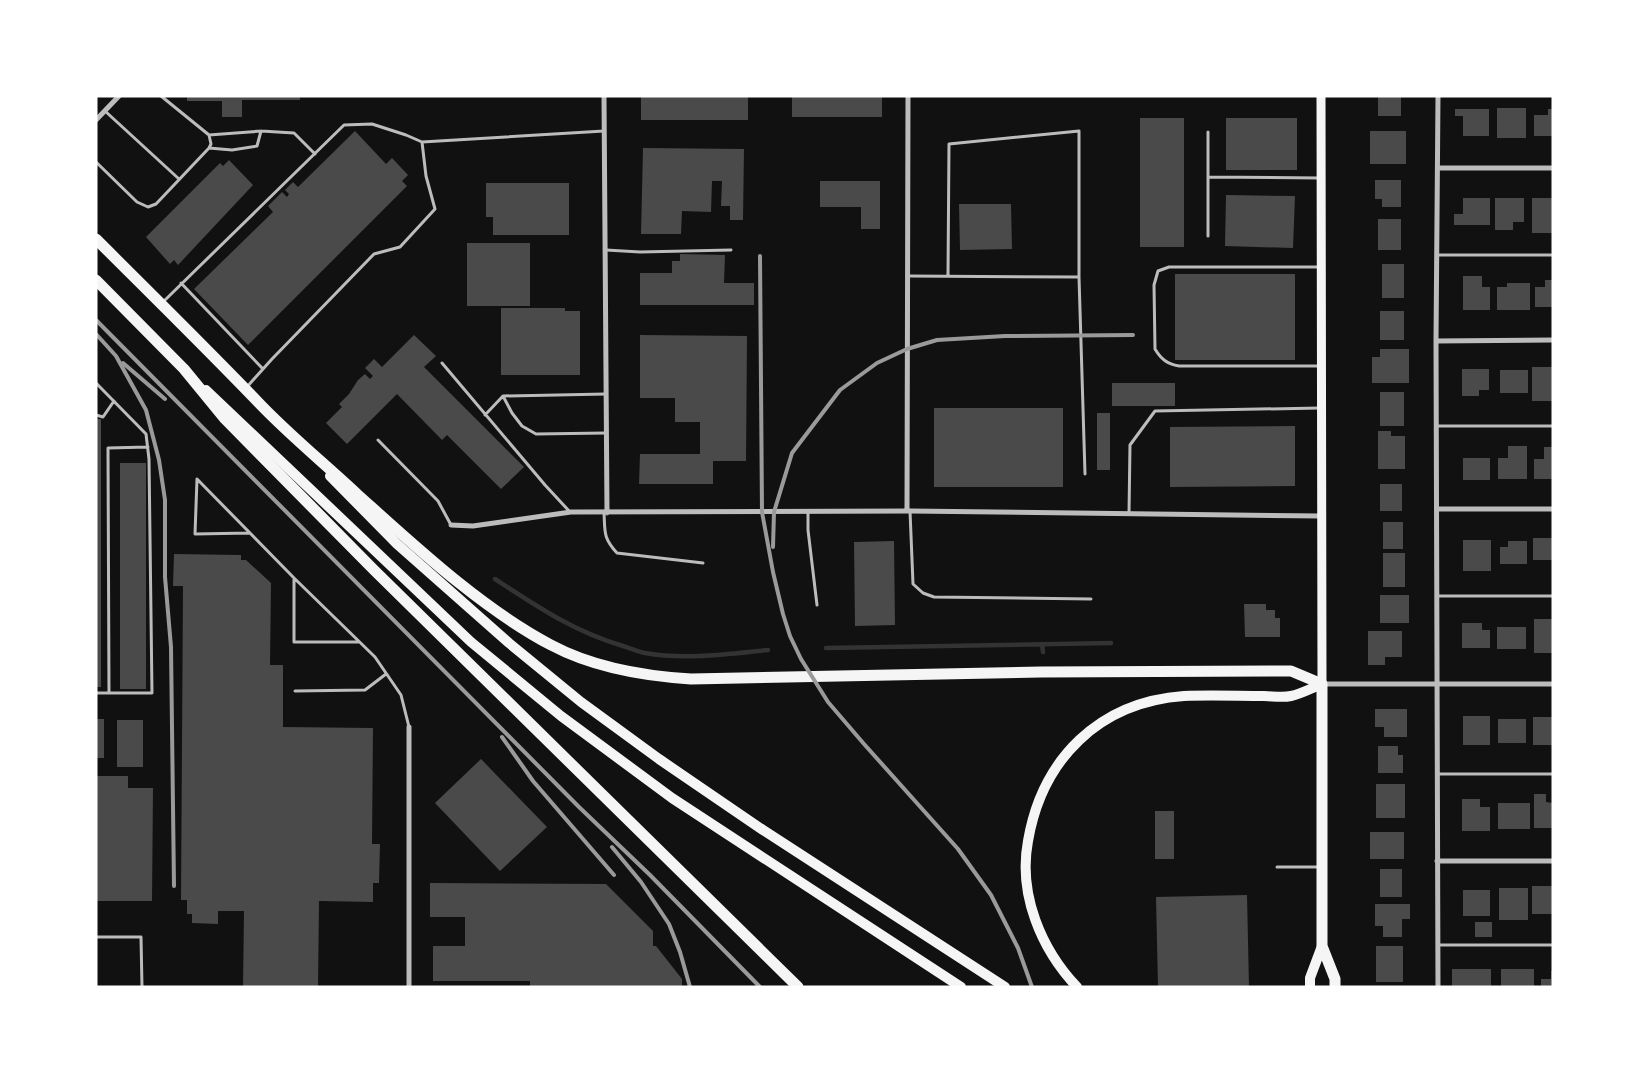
<svg xmlns="http://www.w3.org/2000/svg" width="1649" height="1083" viewBox="0 0 1649 1083" font-family="'Fira Sans Condensed',sans-serif">
<style>
.lines{fill:none;stroke-linecap:round;stroke-linejoin:round}
.stream{stroke:#333;stroke-width:4.5}
.building{fill:#4a4a4a}
.service{stroke:#bcbcbc;stroke-width:3}
.minor{stroke:#bcbcbc;stroke-width:5}
.secondary{stroke:#f5f5f5;stroke-width:9}
.primary{stroke:#f5f5f5;stroke-width:10}
.trunk{stroke:#f5f5f5;stroke-width:11}
.rail{stroke:#9a9a9a;stroke-width:4}
</style>
<rect width="100%" height="100%" fill="#111"/>
<g class="lines">
<path class="stream" d="M495,579c43,28 78,52 128,67 7,2 15,6 22,7 41,7 82,1 123,-3
M1042,644l1,8
M826,648l285,-5"/>
</g>
<path class="building" d="M187,96h113v4h-58v17h-20v-16h-35z
M641,96h107v24h-107z
M792,96h90v21h-90z
M1384,96h17v20h-23v-19z
M1497,108h29v30h-29z
M1455,109h34v27h-26v-20h-8z
M1548,109h5v27h-19v-21h14z
M1140,118h44v129h-44z
M1226,118h71v52h-71z
M355,131l31,33 6,-6 16,17 -6,6 5,5 -159,159 -54,-56 79,-77 -5,-6 14,-14 5,5 2,-3 -4,-4 8,-8 5,5z
M1370,131h36v33h-36z
M643,148l101,1 -1,71h-13v-14h-9l1,-25h-10l-1,31 -29,-1 -1,23h-40z
M229,160l24,25 -75,80 -4,-5 -4,4 -24,-27 74,-74 3,3z
M1375,180h26v27h-19v-8h-7z
M820,181h60v48h-19v-22h-41z
M486,183h83v52h-76v-18h-7z
M1226,195l69,1 -2,52 -68,-2z
M1463,198h27v27h-36v-11h9z
M1495,198h29v24h-11v8h-18z
M1532,198h21v35h-21z
M959,204h52l1,45 -52,1z
M1378,219h23v31h-23z
M467,243h63v63h-63z
M680,254l45,1 -1,28h30v22h-114v-32h32v-12h8z
M1382,264h22v34h-22z
M1175,274h120v86h-120z
M1463,276h19v11h8v23h-27z
M1545,280h8v27h-18v-20h10z
M1507,283h23v27h-33v-23h10z
M501,308h64v3h15v64h-79z
M1380,311h24v29h-24z
M414,335l22,21 -12,11 100,100 -23,22 -54,-54 -5,5 -45,-46 -50,50 -21,-21 16,-16 -3,-3 10,-10 9,-14 7,-6 5,5 3,-3 -8,-8 9,-9 8,8z
M640,335l107,1 -1,125h-33v23h-74l1,-30h60v-32h-25v-24h-35z
M1380,349h29v34h-37v-26h8z
M1532,367h21v34h-21z
M1462,369h27v21h-10v6h-17z
M1500,370h28v23h-28z
M1112,383h63v23h-63z
M1380,392h24v34h-24z
M934,408h129v79h-129z
M1097,413h13v57h-13z
M96,419h5v268h-5z
M1295,426v60l-125,1v-60z
M1378,431h13v5h14v33h-27z
M1508,446h19v33h-29v-21h10z
M1544,447h9v32h-19v-20h10z
M1463,458h27v22h-27z
M120,463h26v226h-26z
M1380,484h22v27h-22z
M1383,522h20v27h-20z
M1533,538h20v22h-20z
M1463,540h28v31h-28z
M894,541l1,84 -40,1 -1,-84z
M1508,541h19v23h-27v-17h8z
M1383,553h22v34h-22z
M174,554l67,1v5h5l25,23 -1,82h13v62l90,1 -1,116h8l-1,39h-6v19l-54,-1 -1,86h-75l1,-76h-26v13l-26,-1v-9h-5v-14h-6l2,-314h-10z
M1380,595h29v28h-29z
M1244,604h22v6h9v8h5v19h-35z
M1534,619h19v34h-19z
M1462,623h20v7h8v18h-28z
M1497,627h29v22h-29z
M1368,631h34v26h-17v8h-17z
M1375,709h32v28h-23v-10h-9z
M1463,716h27v29h-27z
M1533,717h20v28h-20z
M96,719h8v39h-8z
M1498,719h28v24h-28z
M117,720h26v47h-26z
M1378,746h20v9h5v18h-25z
M481,759l66,68 -47,44 -65,-68z
M96,776h32v12h25l-1,113h-56z
M1376,784h29v34h-29z
M1534,794h12v8l7,1v25h-19z
M1462,799h18v8h10v24h-28z
M1498,803h32v26h-32z
M1155,811h19v48h-19z
M1370,832h34v27h-34z
M1380,869h22v28h-22z
M430,883l176,1 47,47v15h3l26,33v8h-152v-6h-97v-35h32v-29h-35z
M1532,886h21v28h-21z
M1499,888h29v32h-29z
M1463,890h27v26h-27z
M1247,895l2,92h-91l-2,-90z
M1375,904h35v15h-8v18h-19v-11h-8z
M1475,922h17v15h-17z
M1376,946h27v36h-27z
M1452,969h39v18h-39z
M1501,969h33v18h-33z
M1551,971h2v16h-12v-8h10z"/>
<g class="lines">
<path class="service" d="M105,111l74,68
M209,135l52,-4 33,2 21,21
M209,148l23,2 25,-4 4,-15
M96,162l41,40 11,5 8,-3 53,-56 2,-4 -2,-9 -48,-39
M1208,177l112,1
M1208,236v-104
M606,250l34,2 91,-2
M1437,255h116
M908,276l171,1 6,197
M948,276l1,-132 130,-13v146
M181,283l82,86
M163,302l181,-177 28,-1 34,11 16,7
M442,363l103,122 25,27
M1320,366h-141c-12,-2 -18,-7 -24,-17l-1,-64 4,-14 11,-4h151
M96,383l50,51 3,25 3,234h-56
M246,388l26,-29 102,-105 26,-7 35,-38 -9,-33 -4,-34 182,-11
M606,394l-103,2 9,17 10,13 14,8 70,-1
M96,415l7,2 11,-16
M485,415l18,-19
M1437,426h116
M378,440l60,61 13,24
M910,511l3,73 10,9 11,4 157,2
M604,512c1,20 -1,26 13,41l86,10
M808,512v18l9,75
M1129,514l1,-69 25,-34 165,-3
M250,533l-55,1 2,-55 97,99 81,79 26,38 8,32
M294,578v64h65
M1437,596h116
M295,691l70,-1 21,-16
M109,693l-1,-245 40,-1
M1437,774h116
M1277,867h42
M96,937h45l1,50
M1438,945h115"/>
<path class="minor" d="M604,96l3,417
M96,120l23,-24
M1438,168h115
M1436,341l117,-1
M1437,509h116
M907,511l1,-415
M451,525l22,1 98,-14 339,-1 411,5
M1323,684h230
M409,727v260
M1437,861h116
M1438,987l-2,-646 2,-245"/>
<path class="secondary" d="M1321,96l1,588"/>
<path class="primary" d="M206,390l265,252 90,74 111,82 289,189
M330,476l67,68 112,99 72,59 78,57 104,71 242,157
M1077,987c-36,-38 -59,-93 -49,-146 14,-82 71,-139 156,-145 27,-1 54,0 80,0 8,0 18,2 27,0 10,-2 21,-8 31,-12
M1310,987v-9l12,-32"/>
<path class="trunk" d="M96,239c54,54 108,107 161,162 31,33 67,62 100,93 59,53 124,114 194,151 43,23 92,31 140,34l350,-7 250,-1 31,13v262l13,33v8
M96,280l88,89 41,50 149,151 424,417"/>
<path class="rail" d="M760,256l2,256 11,60 10,42 7,22 11,23 27,43 36,42 94,105 33,46 27,53 14,39
M96,320l483,487 71,68 110,112
M96,334l20,22 30,54 13,50 6,40v77l6,70 3,239
M123,363l42,36
M773,547l1,-35 18,-59 48,-63 37,-27 30,-14 30,-9 68,-4 128,-1
M502,737l31,44 81,94
M612,847l29,35 28,42 11,28 10,35"/>
</g>
<rect width="1649" height="1083" fill="none" stroke="#ffffff" stroke-width="195"/>
</svg>
